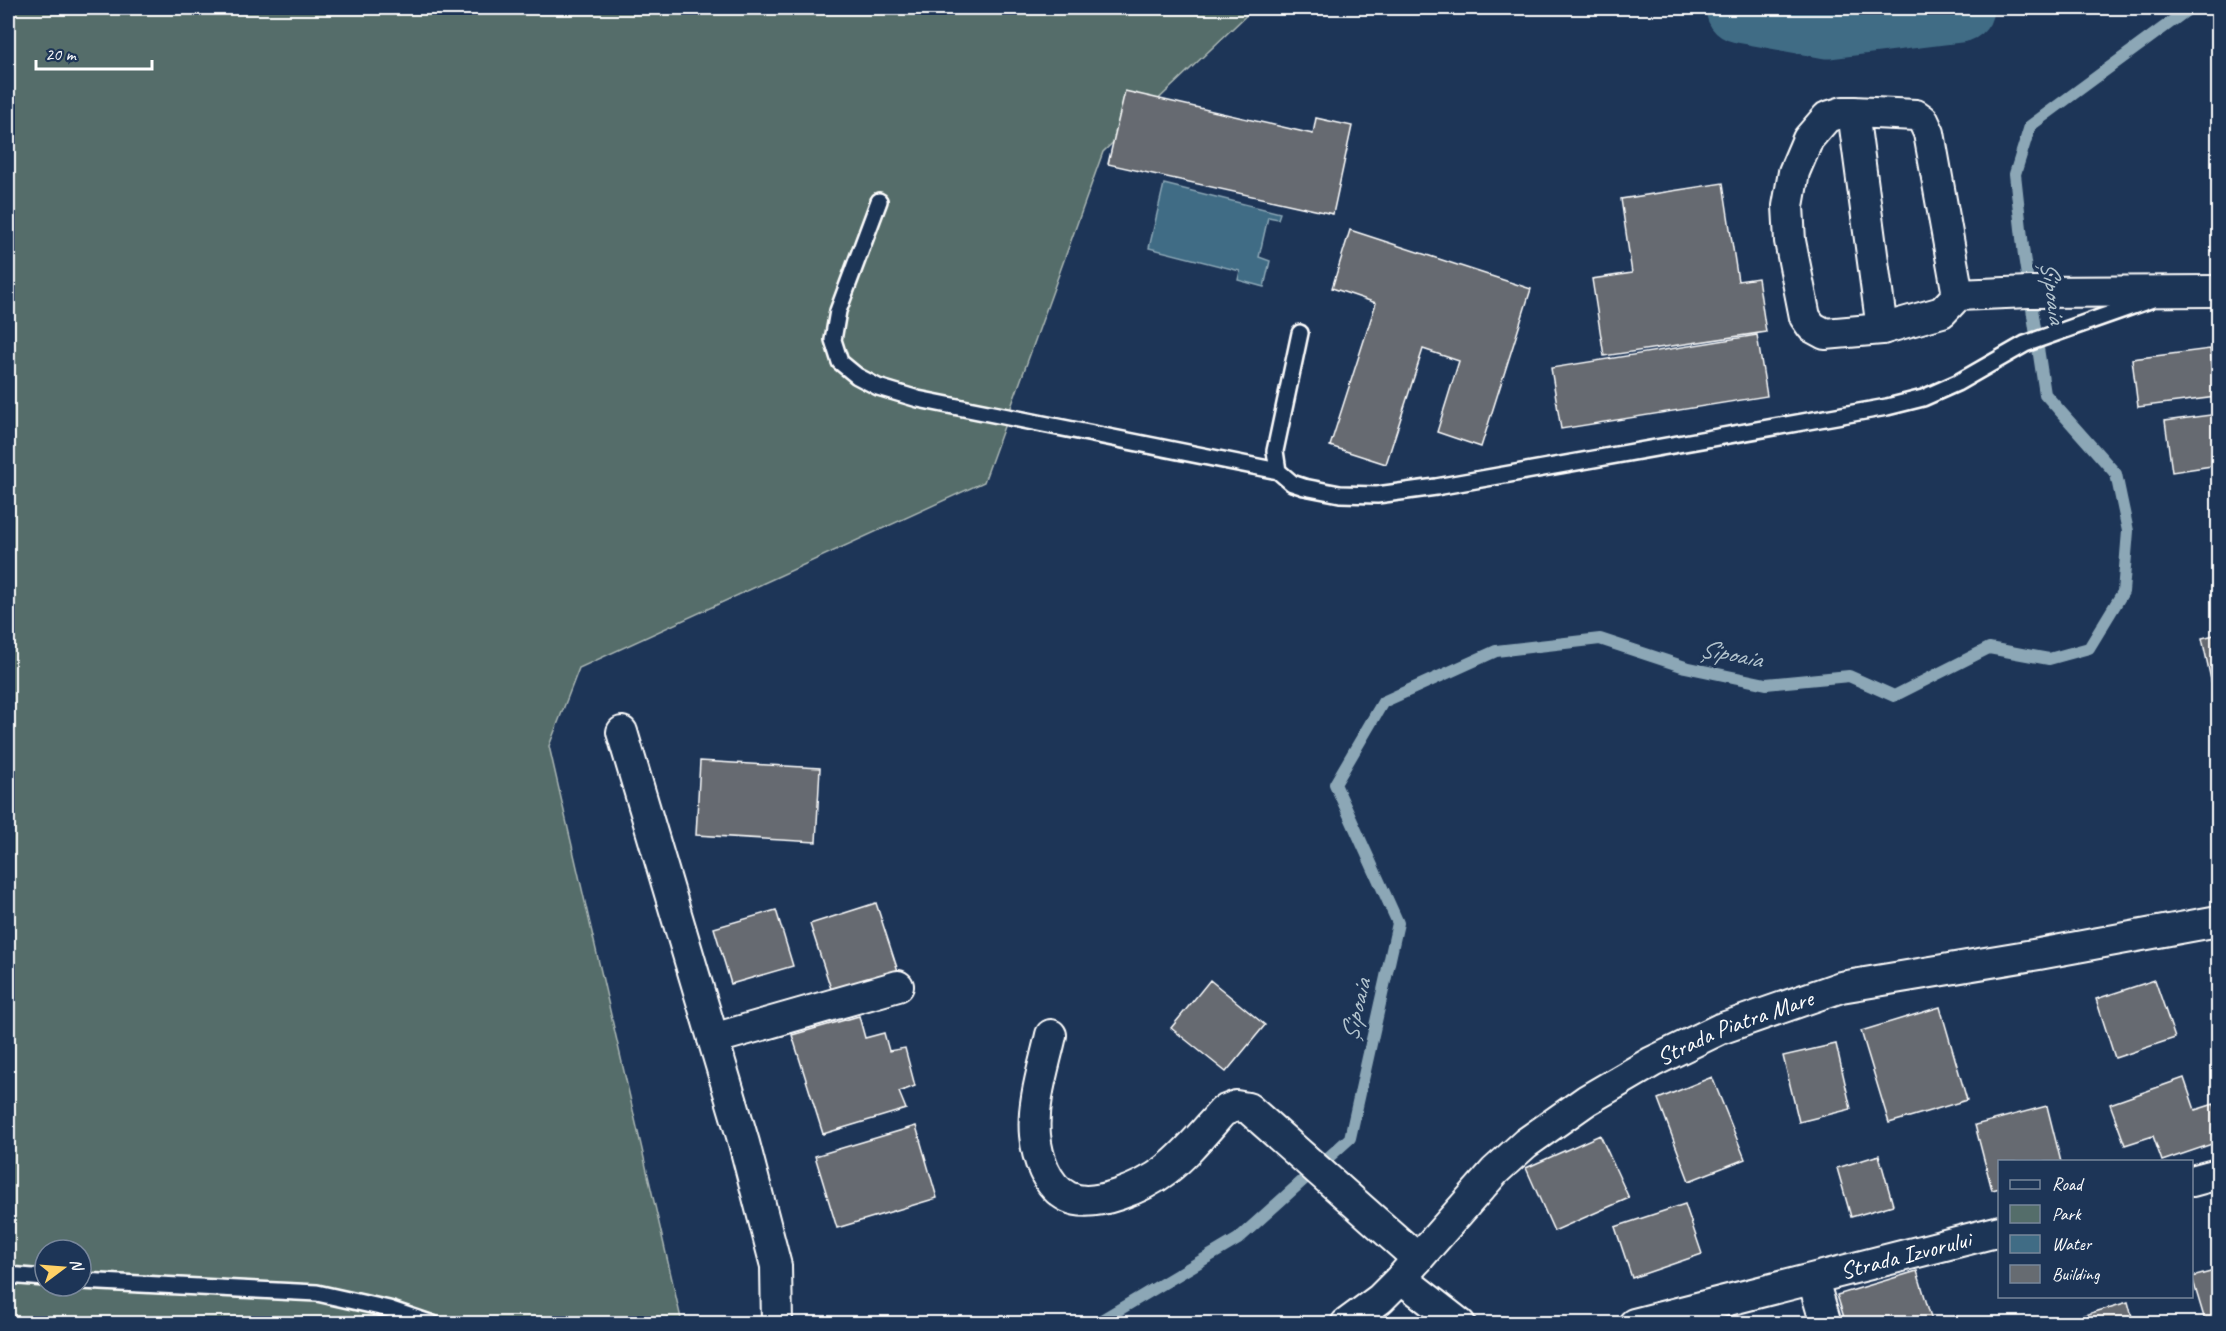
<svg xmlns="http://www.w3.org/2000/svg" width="2226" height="1331" viewBox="0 0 2226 1331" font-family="Caveat,sans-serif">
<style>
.green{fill:#546d6a;stroke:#aab6b4;stroke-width:1.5;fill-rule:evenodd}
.water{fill:#406c85;stroke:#8ca7b6;stroke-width:1.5}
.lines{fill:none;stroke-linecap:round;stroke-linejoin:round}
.stream{stroke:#8ca7b6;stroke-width:12}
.river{stroke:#406c85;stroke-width:69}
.building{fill:#666b71;stroke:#fff;stroke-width:1.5}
.lane-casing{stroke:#fff;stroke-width:20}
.street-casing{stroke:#fff;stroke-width:34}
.lane{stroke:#1d3557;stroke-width:15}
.street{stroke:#1d3557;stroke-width:30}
.labels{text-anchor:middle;stroke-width:6;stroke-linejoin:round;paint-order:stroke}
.street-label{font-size:24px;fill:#fff;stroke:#1d3557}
.water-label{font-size:26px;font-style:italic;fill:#b3c4ce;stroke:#1d3557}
</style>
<rect width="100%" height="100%" fill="#1d3557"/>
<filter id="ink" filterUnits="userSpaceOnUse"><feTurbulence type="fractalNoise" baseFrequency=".0167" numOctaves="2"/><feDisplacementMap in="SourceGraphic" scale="12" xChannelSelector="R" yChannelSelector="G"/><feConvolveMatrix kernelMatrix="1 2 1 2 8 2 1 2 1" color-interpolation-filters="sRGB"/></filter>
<g filter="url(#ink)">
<path class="green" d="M8,8h1246l-151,144 -119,330 -405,186 -30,78 133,577h-674zM45,1250h36v36h-36z"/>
<path class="water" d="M1164,184l116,29 -2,6 -10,-2 -9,40 11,4 -6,26 -26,-7 2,-9 -91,-23z"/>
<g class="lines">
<path class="stream" d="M1095,1324l143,-85 112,-101 48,-215 -63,-139 48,-82 113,-51 104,-12 85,28 81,17 83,-8 45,20 95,-48 60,11 40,-11 34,-56 5,-61 -12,-57 -71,-80 -21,-138 -9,-82 15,-48 160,-118"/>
<path class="river" d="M1740,8l88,16 131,-16"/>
</g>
<path class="building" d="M1125,91l188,43 3,-16 36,8 -19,88 -225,-50z
M1723,183l15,98 20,-3 8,54 -162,24 -12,-77 40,-6 -11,-74z
M1350,230l181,59 -50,158 -44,-15 22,-71 -36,-12 -37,115 -56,-18 46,-143 -44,-15z
M1757,335l10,61 -206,33 -10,-61z
M2210,349l6,48 -78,10 -6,-48z
M2218,414v51l-46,7 -7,-51z
M2218,634v68l-2,1 -14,-65z
M700,761l120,7 -4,74 -120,-7z
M876,903l23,71 -66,21 -23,-71z
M776,910l17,56 -62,18 -17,-56z
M1210,980l55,45 -39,47 -55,-44z
M2155,980l20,58 -60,20 -19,-59z
M1940,1007l27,93 -78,23 -28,-92z
M859,1016l6,22 19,-5 5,18 16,-3 10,38 -16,6 7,17 -83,25 -31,-99z
M1836,1044l15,65 -52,13 -16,-66z
M1712,1077l33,82 -56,22 -31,-82z
M2184,1078l11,32 19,-6 4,14v24l-56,19 -9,-25 -28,9 -15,-41z
M2047,1106l14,56h-61v26l-8,2 -17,-65z
M916,1126l21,72 -100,30 -22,-72z
M1600,1135l29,63 -75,33 -28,-63z
M1879,1155l14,50 -42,12 -14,-49z
M1685,1204l17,50 -70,24 -17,-51z
M2218,1270v54h-12l-14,-47z
M1917,1271l16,53h-87l-9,-29z
M2128,1302l6,22h-61l-2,-5z"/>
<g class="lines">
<g class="lane-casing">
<path id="lane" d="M879,201l-41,110 -5,29 7,22 17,14 21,11 40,12 360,72
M1300,333l-25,118 3,20 14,12 12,4 36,7 37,1 59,-8 451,-80 36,-9 34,-15 68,-39 125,-44
M8,1275l37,3
M81,1281l236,12 72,16 44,15"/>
</g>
<g class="street-casing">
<g id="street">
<path d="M1853,112l29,217"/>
<path d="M1958,295l-29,-162 -6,-13 -7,-5 -63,-3h-10l-16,5 -19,22 -14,33 -6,34 2,35 15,76 7,10 13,7 57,-5 60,-17 16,-17 71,-3 189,-1"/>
<path d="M622,732l122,411 32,123 1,58"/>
<path d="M1051,1035c-7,32 -19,67 -16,100 2,22 11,51 33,62 26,13 77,-11 98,-27 21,-16 39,-39 57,-59l13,-5 12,2 170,151"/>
<path d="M713,1039l185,-53"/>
<path d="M2192,1181l26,-7"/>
<path d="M1401,1278l59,46"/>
<path d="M1813,1280l13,44"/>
<path id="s1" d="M1346,1324l34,-25 21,-21 94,-107 31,-28 61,-43 65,-38 68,-33 121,-42 198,-33 179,-33"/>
<path id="s2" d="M1634,1324l366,-93"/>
</g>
</g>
<use href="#lane" class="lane"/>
<use href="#street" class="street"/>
</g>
</g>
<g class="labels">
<g class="street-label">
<text dy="8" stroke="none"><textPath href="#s1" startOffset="496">Strada Piatra Mare</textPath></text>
<text dy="8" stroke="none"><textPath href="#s2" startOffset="280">Strada Izvorului</textPath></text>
</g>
<g class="water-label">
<text transform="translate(2054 292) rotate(82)" y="9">Șipoaia</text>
<text transform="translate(1731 653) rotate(11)" y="9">Șipoaia</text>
<text transform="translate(1355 1010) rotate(-77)" y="9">Șipoaia</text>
</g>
</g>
<rect width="2226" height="1331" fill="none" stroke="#1d3557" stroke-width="30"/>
<rect x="15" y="15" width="2196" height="1301" fill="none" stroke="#fff" stroke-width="2" filter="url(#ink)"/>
<rect x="1998" y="1160" width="195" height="138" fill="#1d3557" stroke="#77869a" stroke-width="1.5"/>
<rect x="2010" y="1180" width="30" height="9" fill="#1d3557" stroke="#77869a" stroke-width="1.5"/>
<text x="2052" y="1190" font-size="18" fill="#ffffff">Road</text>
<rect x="2010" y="1205" width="30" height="18" fill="#546d6a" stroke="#77869a" stroke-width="1.5"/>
<text x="2052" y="1220" font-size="18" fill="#ffffff">Park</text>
<rect x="2010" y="1235" width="30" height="18" fill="#406c85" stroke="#77869a" stroke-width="1.5"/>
<text x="2052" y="1250" font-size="18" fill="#ffffff">Water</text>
<rect x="2010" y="1265" width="30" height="18" fill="#666b71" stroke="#77869a" stroke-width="1.5"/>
<text x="2052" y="1280" font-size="18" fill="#ffffff">Building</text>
<g transform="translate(63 1268) rotate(74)"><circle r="28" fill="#1d3557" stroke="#77869a" stroke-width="1.5"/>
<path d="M0-4.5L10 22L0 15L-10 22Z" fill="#ffd166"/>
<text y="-9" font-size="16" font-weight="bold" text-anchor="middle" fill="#ffffff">N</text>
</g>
<path d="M36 60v9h116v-9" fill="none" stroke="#ffffff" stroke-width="3"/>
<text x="45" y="60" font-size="18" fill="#ffffff" stroke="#1d3557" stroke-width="4.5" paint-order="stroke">20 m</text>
</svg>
